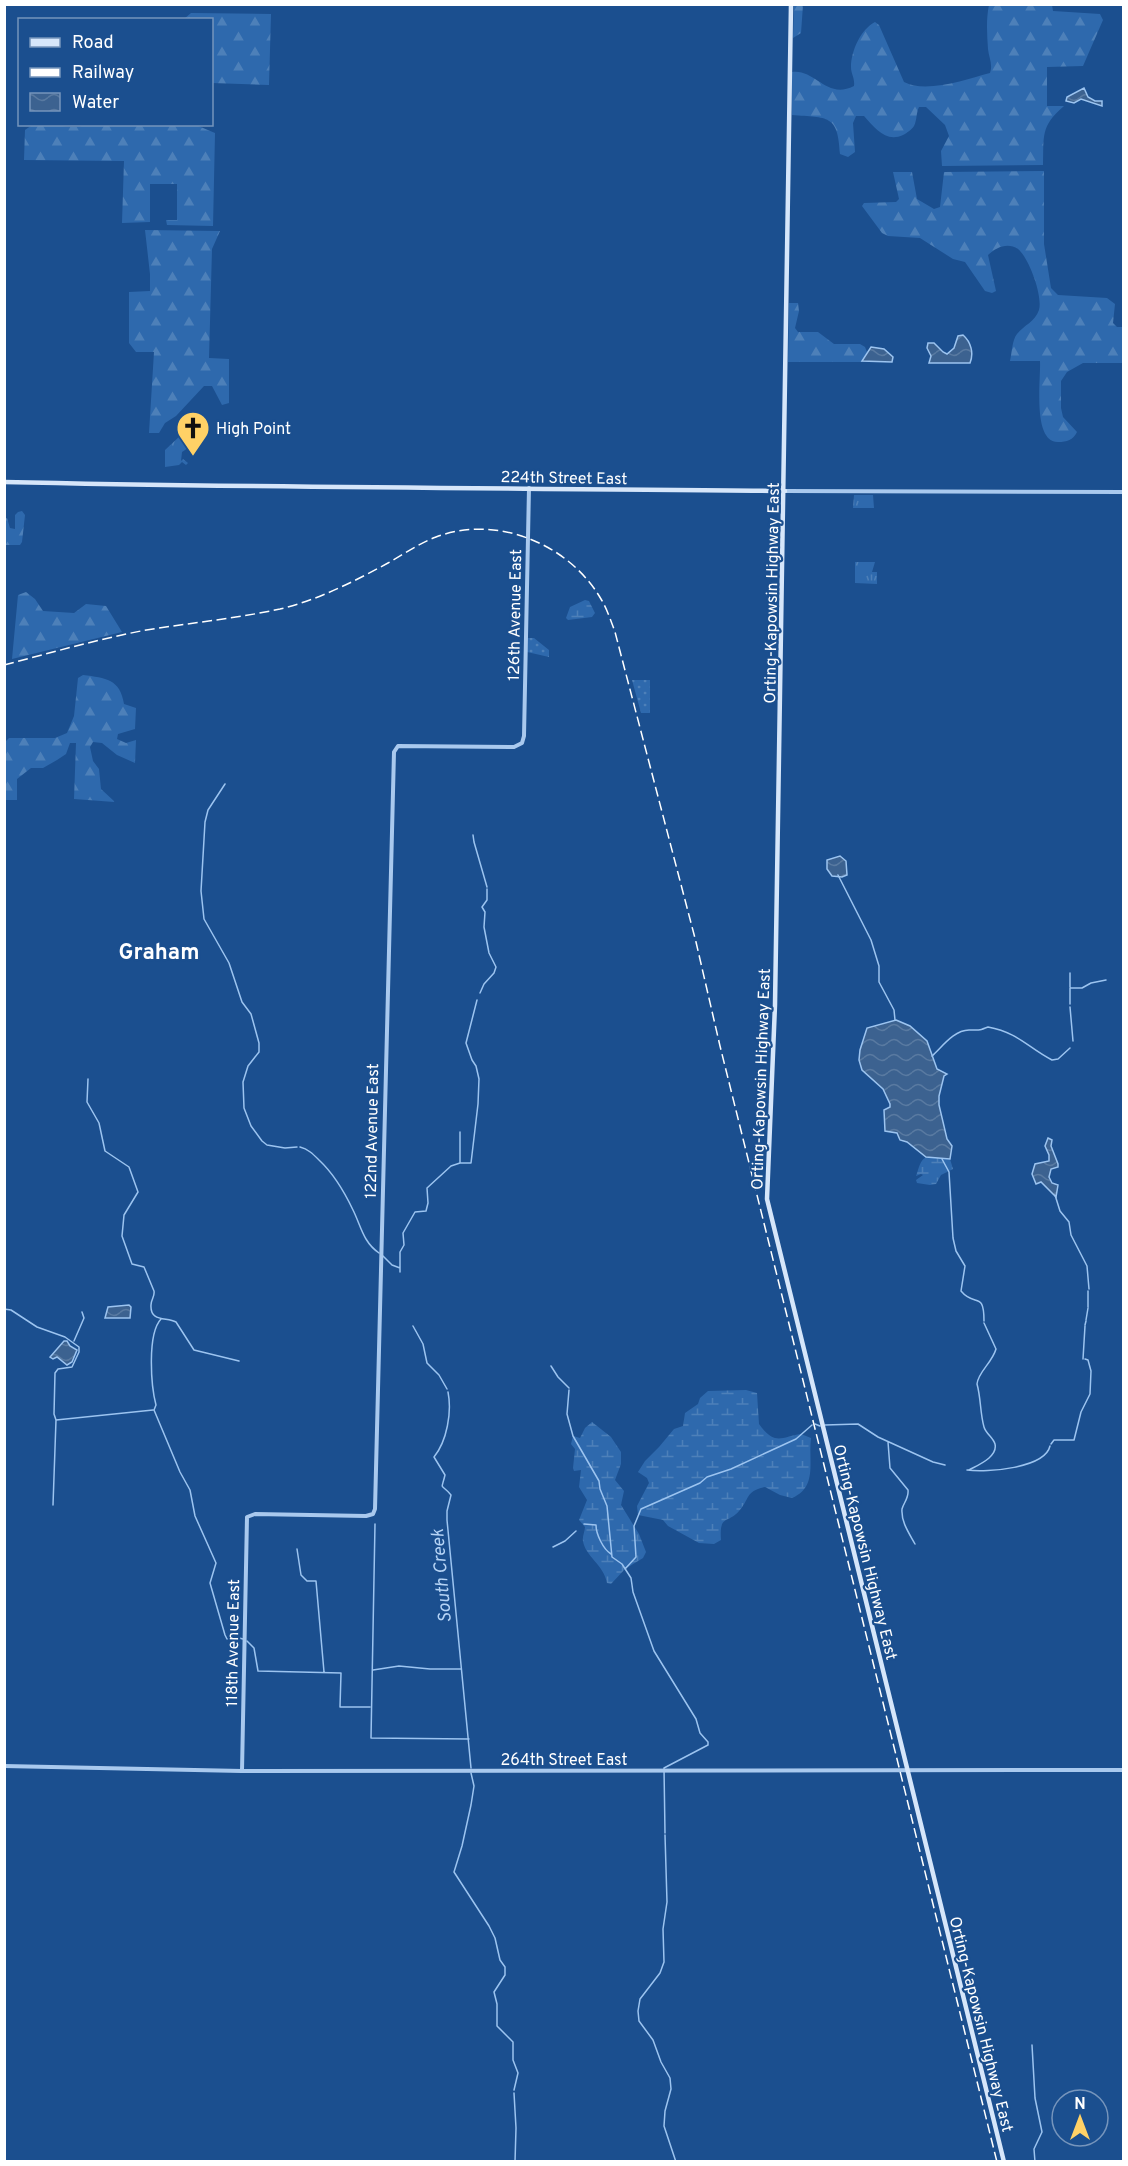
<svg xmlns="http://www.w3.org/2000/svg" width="1128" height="2166" viewBox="0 0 1128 2166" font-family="Overpass,sans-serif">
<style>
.grass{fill:url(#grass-tufts)}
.forest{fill:url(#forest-firs)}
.wetland{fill:url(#wetland-marsh)}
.park{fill:url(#park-dots)}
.water{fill:url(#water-waves);stroke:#9cc4f0;stroke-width:1.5}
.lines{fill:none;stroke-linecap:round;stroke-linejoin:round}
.stream{stroke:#9cc4f0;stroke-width:1.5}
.tertiary{stroke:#a9c9ee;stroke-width:4}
.secondary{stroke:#d6e6fa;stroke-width:4.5}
.rail{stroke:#fff;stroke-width:1.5;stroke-dasharray:10 4.5;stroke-linecap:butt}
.labels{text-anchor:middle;stroke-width:4.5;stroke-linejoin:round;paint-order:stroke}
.poi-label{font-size:16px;fill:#fff;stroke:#1b4f8f;text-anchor:start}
.street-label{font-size:16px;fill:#fff;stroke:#1b4f8f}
.water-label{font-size:18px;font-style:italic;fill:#b5d3f5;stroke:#1b4f8f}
.district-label{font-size:22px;font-weight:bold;fill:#fff;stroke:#1b4f8f}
</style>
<defs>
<pattern id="grass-tufts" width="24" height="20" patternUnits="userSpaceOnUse" patternTransform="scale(1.5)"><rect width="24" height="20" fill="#2e69ad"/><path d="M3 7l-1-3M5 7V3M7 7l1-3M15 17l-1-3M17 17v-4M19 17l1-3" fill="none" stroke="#4d80b9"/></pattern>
<pattern id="forest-firs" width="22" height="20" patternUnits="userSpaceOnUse" patternTransform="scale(1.5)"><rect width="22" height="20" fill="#2e69ad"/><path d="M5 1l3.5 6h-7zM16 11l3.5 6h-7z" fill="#4d80b9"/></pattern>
<pattern id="wetland-marsh" width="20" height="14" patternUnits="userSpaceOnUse" patternTransform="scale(1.5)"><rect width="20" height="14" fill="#2e69ad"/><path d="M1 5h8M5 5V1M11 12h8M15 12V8" fill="none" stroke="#4d80b9"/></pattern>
<pattern id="park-dots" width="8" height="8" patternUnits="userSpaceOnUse" patternTransform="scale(1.5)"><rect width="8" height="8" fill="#2e69ad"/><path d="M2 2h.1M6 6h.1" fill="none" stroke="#4d80b9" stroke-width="1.8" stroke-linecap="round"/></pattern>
<pattern id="water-waves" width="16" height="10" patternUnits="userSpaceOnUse" patternTransform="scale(1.5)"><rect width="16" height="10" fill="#3c6290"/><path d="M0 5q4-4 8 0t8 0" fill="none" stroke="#597aa1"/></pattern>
</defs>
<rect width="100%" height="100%" fill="#1b4f8f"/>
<path class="grass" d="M184,435v3l12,13 -2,2 -6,-5 -6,4 -1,9 2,-2 5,4 -2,2 -4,-3 -3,3 -14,2v-17l15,-14z
M854,495h19l1,13h-21z
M855,562h20l-3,10h5v12l-22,-1z"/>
<path class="forest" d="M794,5h9l-2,28 -8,5z
M989,5h63l1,6 47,3 3,6 -20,46 -36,1v39h17c-24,20 -20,31 -21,59l-101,1 -1,-15 8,-15 -4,-11 -19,-18h-7c-3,6 -2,13 -5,19 -2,3 -7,7 -11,9 -17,8 -28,-7 -39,-19h-8l-3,7 2,29 -7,5 -8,-3c-2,-40 -12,-36 -48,-39v-43c24,-3 34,28 62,14 1,-8 -3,-12 -3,-19 0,-16 10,-38 24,-45l4,3 25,57c22,12 63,-3 86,-9 3,-9 -1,-15 -2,-24 -1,-15 -2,-30 1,-44z
M191,13l80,1 -2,71 -57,-2v-63l-28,-1z
M86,125h110l19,8 -2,93 -46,-1 -1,-5h11v-36h-27v38l-28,1 2,-62 -100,-1 1,-30c17,-14 41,2 61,-5z
M1044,171v73l7,44 7,7 49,3 8,6 -2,19 4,4h6v36h-40l-16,9 -6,9v27l2,9 14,15c-4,8 -10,10 -19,10 -26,0 -17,-62 -18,-81h-30c2,-8 2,-21 7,-27 7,-9 18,-12 22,-24 4,-14 -10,-52 -21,-61 -10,-7 -22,-2 -30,6l8,36 -4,2 -7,-2 -20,-29 -12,-3 -33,-21 -32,-2 -6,-3 -20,-27 2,-3 32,-1 3,-3 -6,-27h19l5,27 17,10 6,-2 4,-35z
M145,230l75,1 -8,18 -3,109 20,1v44l-7,2 -10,-19h-8l-28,30 -11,7 -6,10h-10l5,-81h-18l-7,-9v-51l21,-1v-17z
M789,303h9l1,8 -4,17 3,4h20l16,12h26l5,3 2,5 -5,10h-74z
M22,511l3,4 -3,27 -2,3h-15v-26l2,-1 3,10 5,1v-14l3,-3z
M26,592l9,7 8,12 31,2 12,-9 20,2 16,26 -110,27 6,-64z
M83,675c23,3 37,4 41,29l12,4 -1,21 -17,5 -1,5 9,4 10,-3 -1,23 -18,-8 -15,-12 -9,-1 -3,5 3,14 6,8 2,20 14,13 -41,-3 2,-56h-6l-4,11 -9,6 -14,8h-12l-14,11v21h-12l1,-59 3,-3h46l12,-5 7,-17 4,-38z"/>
<path class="wetland" d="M585,600l4,1 6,12 -3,4 -24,3 -2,-2 4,-11z
M928,1156l22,3 3,10 -12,6 -5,9 -6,1 -13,-2 -1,-3 7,-5 -2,-1 -5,2c3,-7 3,-16 12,-20z
M746,1390l11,3 2,31c16,22 22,13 42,10l10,4c-3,23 7,49 -19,60l-12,-3 -15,-8c-20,4 -15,12 -26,24 -11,13 -20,3 -18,29l-7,4 -15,-1 -31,-17 -5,-6 -25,-5 -1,-9 12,-23 -2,-5 -9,-6 7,-11 14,-14 15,-18 9,-3 2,-13 13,-9 2,-6 8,-7z
M592,1422l19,15 10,15v12l-6,16 9,11 -3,14 18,29 7,18 -3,6 -18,11 -14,15 -4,-1c-3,-18 -22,-27 -24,-42 -1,-4 2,-10 2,-14l-6,-7 8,-20 -8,-13 2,-17 -7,1 -1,-3 2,-19 -4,-5 2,-8 7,2 5,-10z"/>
<path class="park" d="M528,638h6l15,12v7l-22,-5z
M632,680h18v33h-9z"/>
<path class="water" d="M1084,88l4,9 7,4h7v5l-21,-7 -7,4 -8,-2 1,-4z
M963,335c8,7 11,18 7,28h-41l2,-7 -4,-8 1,-5h6l9,9 4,2 7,-6 4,-12z
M871,347l13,2 9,8 -1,5 -30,-1z
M840,856l6,5 1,14 -5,2 -10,-1 -5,-7v-9z
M896,1020l14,6 17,15 10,28 10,5 -3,2 -5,20v9l8,34 5,7 -2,13 -24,-2 -19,-15 -7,-2 -3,-7 -12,-2 -1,-21 6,-3v-3l-7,-15 -21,-19 -3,-10 1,-10 7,-22z
M1048,1138l4,2 -1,6 7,18v3l-7,2 -2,8 3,6 6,2 -2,12 -15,-15 -5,2 -4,-10 3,-10 14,-3v-6l-4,-9z
M129,1305l2,2 -1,11h-25l3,-11z
M64,1341h3l3,5 7,4 -5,12 -5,3 -10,-8 -4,2 -3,-2z"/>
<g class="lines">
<path class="stream" d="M225,784l-17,26 -3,12 -4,69 3,28 25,44 13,39 9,12 8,29v9l-11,14 -5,16 1,26 7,18 11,15 5,4 18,3 12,-1
M473,835l1,7 13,45
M838,875l33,65 8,26v16l15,28 1,10
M1070,987v-14
M480,993l4,-9 10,-11 2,-6 -7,-14 -5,-26 1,-15 -3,-5 5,-7v-11
M1070,1004v-16h12l9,-5 15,-3
M1070,1007l3,34
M932,1056c10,-9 22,-26 37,-26 11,0 9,1 19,-3 31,6 39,20 64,33l6,-1 12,-11
M88,1079l-1,23 12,21 6,28 24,16 9,25 -14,23 -2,21 10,28 12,3 10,24c1,6 -3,8 -3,14 -1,17 15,12 25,17l18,28 45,11
M300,1147c8,2 13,7 19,13 15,14 25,31 34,50 8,16 10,32 26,43
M942,1159l7,13 4,66 3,13 9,15 -4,25c14,17 23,-1 23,30
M460,1163v-31
M1055,1195l5,16 9,11 2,13 16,31 2,23
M383,1256l9,9 8,3
M400,1272v-20l4,-7 -1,-12 12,-21 11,-1 2,-8 -1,-15 24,-22 9,-3h11l7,-59 1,-25 -3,-13 -4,-6 -6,-17 11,-43
M1088,1307v-16
M4,1309l7,1 26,17 28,10 14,10v5l-7,15 -14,2 -3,4 -1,41 2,6
M161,1319c-14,15 -10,67 -5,86l-2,5 26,62 10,18 5,26 21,47 -6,20 15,52 2,4 8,-2 8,2
M1086,1320l2,-12
M1085,1325l1,-4
M413,1326l10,18 4,19 12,12 8,14
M74,1341l10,-23 -2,-6
M1083,1359l2,-33
M551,1366l7,11 11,11
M569,1390l-2,24 6,22 26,45 1,8 7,17 5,51 10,7 9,14 2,14 21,59 42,68 4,14 8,9v3l-44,23 1,65
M448,1392c4,20 -1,49 -14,65l11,18c-4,17 -5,7 6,20l-4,16v9l24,248
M815,1424l5,2
M825,1425l33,-1 20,13 55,25 12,3
M888,1442l2,26 18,22c1,8 -4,12 -6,19 -1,13 7,24 13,35
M1051,1444l3,-4h20l7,-28 9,-18 1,-23 -3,-11 -3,-1
M967,1470c20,3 78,-2 83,-24
M969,1470c9,-5 29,-13 26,-26 -2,-7 -9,-10 -11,-17 -4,-14 -3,-29 -7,-43 1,-12 15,-21 19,-35l-12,-26
M53,1505l3,-85 97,-10
M375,1524l-4,214 98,1
M584,1524l12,1c0,9 7,24 15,29
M553,1547l12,-6 11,-10
M297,1549l4,26 6,6h9l8,91
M625,1569l11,-12 -2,-31 7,-17 59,-26 7,-6 24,-8 65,-30 16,-14
M247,1641l7,7 4,23 83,2 -1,34h30
M373,1670l26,-4 31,3h31
M471,1773l3,13 -3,19 -9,41 -8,26 35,54 6,12 5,22 5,7v8l-11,17 3,12v22l16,16v18l5,13 -4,17
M665,1835l2,67 -4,27 1,33 -4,11 -20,26 -2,12 1,10 14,19 8,22 9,16 1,11 -6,22 -1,15 12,36
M1032,2045l3,53 7,34 -8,17 1,13
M514,2093l2,35 -1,34"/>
<path class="tertiary" d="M785,491l339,1
M4,1766l238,5 882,-1
M242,1771l5,-254 8,-3 111,2 7,-2 2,-5 19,-757 4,-6 116,1 8,-4 2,-7 5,-248"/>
<path class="secondary" d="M791,4l-16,1001 -8,194 237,963
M4,482c261,6 521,6 781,9"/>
<path class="rail" d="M4,665c46,-12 91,-25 137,-34 46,-8 93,-12 139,-22 38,-9 75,-28 108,-46 16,-9 32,-20 48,-26 61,-23 133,7 165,62 6,10 10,22 14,33l81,310 24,104 277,1116"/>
</g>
<defs>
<g id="church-pin" transform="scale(1.725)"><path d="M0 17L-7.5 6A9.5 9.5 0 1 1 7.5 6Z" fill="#ffd166" stroke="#1b4f8f"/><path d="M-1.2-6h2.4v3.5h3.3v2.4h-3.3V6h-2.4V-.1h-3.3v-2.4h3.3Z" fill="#111"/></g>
</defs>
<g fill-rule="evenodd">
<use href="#church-pin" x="193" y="428"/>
</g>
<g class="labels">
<g class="poi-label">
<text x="216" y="434">High Point</text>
</g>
<g class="street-label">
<text transform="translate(564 477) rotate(1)" y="6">224th Street East</text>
<text transform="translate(771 593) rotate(-89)" y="6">Orting-Kapowsin Highway East</text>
<text transform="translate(514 615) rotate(-89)" y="6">126th Avenue East</text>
<text transform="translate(760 1079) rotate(-88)" y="6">Orting-Kapowsin Highway East</text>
<text transform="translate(371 1131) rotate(-89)" y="6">122nd Avenue East</text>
<text transform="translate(866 1552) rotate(76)" y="6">Orting-Kapowsin Highway East</text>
<text transform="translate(232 1643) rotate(-89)" y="6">118th Avenue East</text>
<text x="564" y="1765">264th Street East</text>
<text transform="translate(982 2024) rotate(76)" y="6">Orting-Kapowsin Highway East</text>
</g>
<g class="water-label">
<text transform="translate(441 1576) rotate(-95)" y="6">South Creek</text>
</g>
<g class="district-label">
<text x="159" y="959">Graham</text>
</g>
</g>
<rect width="1128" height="2166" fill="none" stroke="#ffffff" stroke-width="12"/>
<rect x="18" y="18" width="195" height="108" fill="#1b4f8f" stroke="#7695bc" stroke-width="1.5"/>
<rect x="30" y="38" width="30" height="9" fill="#d6e6fa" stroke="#7695bc" stroke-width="1.5"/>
<text x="72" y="48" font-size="18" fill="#ffffff">Road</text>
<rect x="30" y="68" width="30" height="9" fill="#ffffff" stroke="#7695bc" stroke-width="1.5"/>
<text x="72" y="78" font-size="18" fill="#ffffff">Railway</text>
<rect x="30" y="93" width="30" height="18" fill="url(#water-waves)" stroke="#7695bc" stroke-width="1.5"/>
<text x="72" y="108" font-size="18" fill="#ffffff">Water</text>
<g transform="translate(1080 2118)"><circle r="28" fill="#1b4f8f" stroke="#7695bc" stroke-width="1.5"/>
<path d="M0-4.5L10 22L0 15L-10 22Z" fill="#ffd166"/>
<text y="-9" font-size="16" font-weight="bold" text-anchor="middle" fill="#ffffff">N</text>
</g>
</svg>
